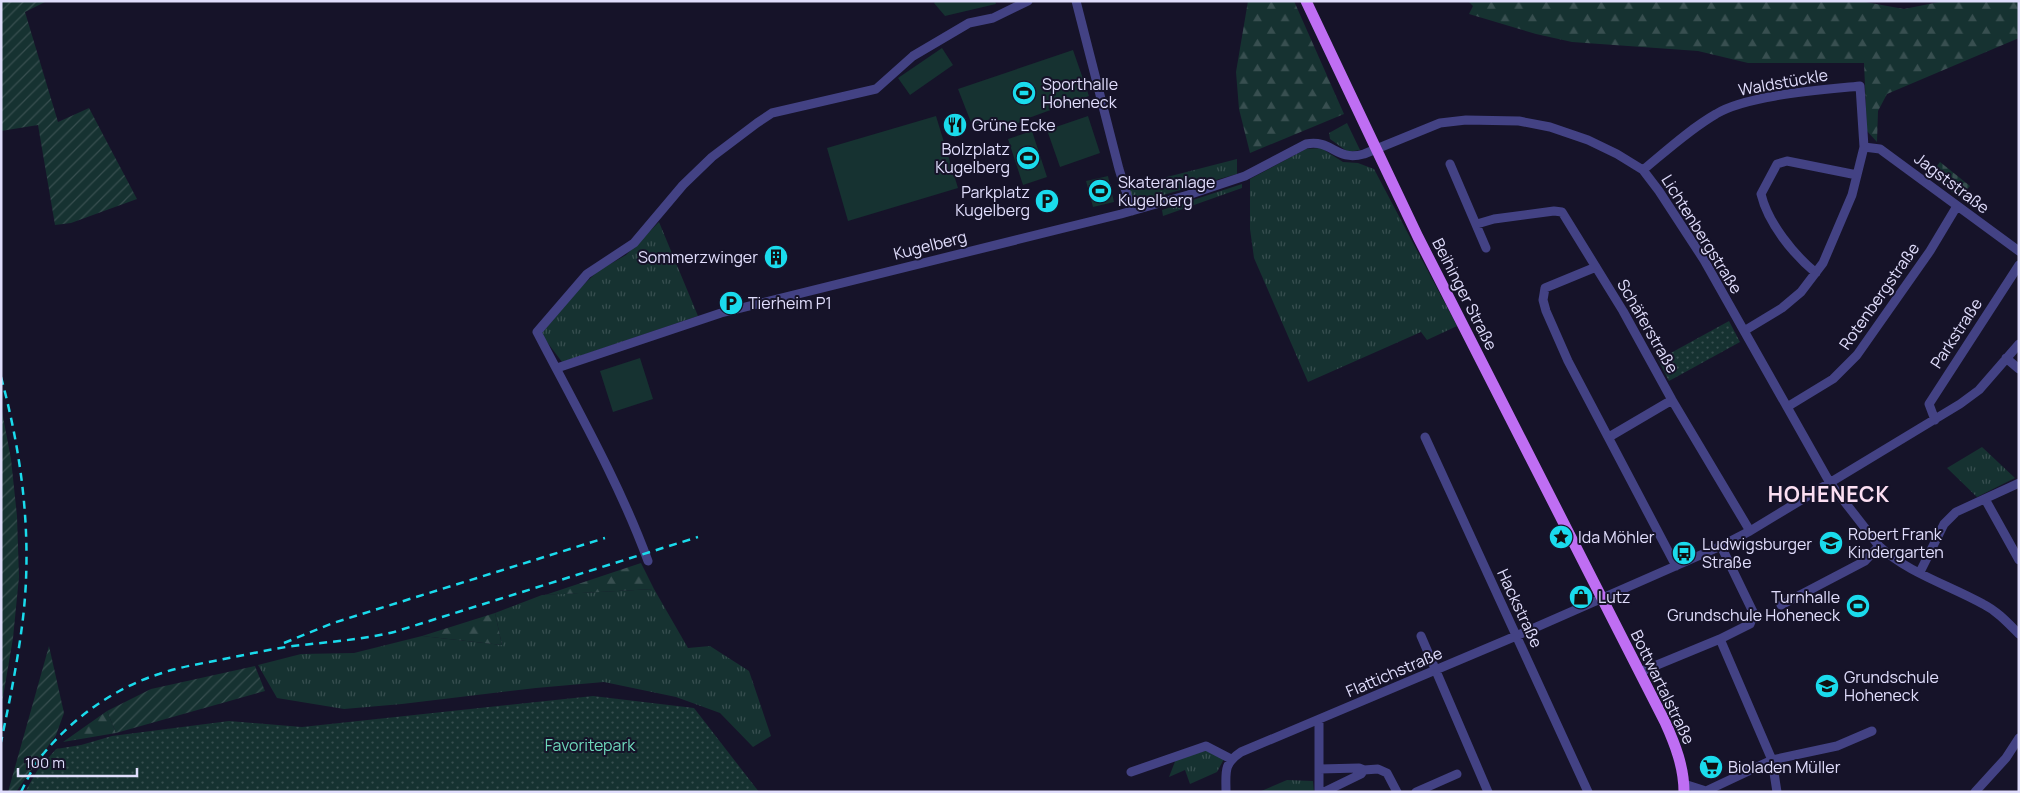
<svg xmlns="http://www.w3.org/2000/svg" width="2020" height="793" viewBox="0 0 2020 793" font-family="Manrope,sans-serif">
<style>
.grass{fill:url(#grass-tufts)}
.forest{fill:url(#forest-firs)}
.cemetery{fill:url(#cemetery-stones)}
.park{fill:url(#park-dots)}
.garden{fill:url(#garden-furrows)}
.pitch{fill:#163231}
.lines{fill:none;stroke-linecap:round;stroke-linejoin:round}
.minor{stroke:#434284;stroke-width:9}
.major{stroke:#bf6ef3;stroke-width:11}
.rail{stroke:#1adbec;stroke-width:2.5;stroke-dasharray:8 6;stroke-linecap:butt}
.labels{text-anchor:middle;stroke-width:4;stroke-linejoin:round;paint-order:stroke}
.street-label{font-size:16px;fill:#e0ddfc;stroke:#161329}
.poi-label{font-size:16px;fill:#e0ddfc;stroke:#161329;text-anchor:start}
.park-label{font-size:16px;fill:#6ed8bb;stroke:#161329}
.district-label{font-size:21px;font-weight:bold;letter-spacing:1px;fill:#fcdff2;stroke:#161329}
</style>
<defs>
<pattern id="grass-tufts" width="24" height="20" patternUnits="userSpaceOnUse" patternTransform="scale(1.25)"><rect width="24" height="20" fill="#163231"/><path d="M3 7l-1-3M5 7V3M7 7l1-3M15 17l-1-3M17 17v-4M19 17l1-3" fill="none" stroke="#384f50"/></pattern>
<pattern id="forest-firs" width="22" height="20" patternUnits="userSpaceOnUse" patternTransform="scale(1.25)"><rect width="22" height="20" fill="#163231"/><path d="M5 1l3.5 6h-7zM16 11l3.5 6h-7z" fill="#384f50"/></pattern>
<pattern id="cemetery-stones" width="16" height="16" patternUnits="userSpaceOnUse" patternTransform="scale(1.25)"><rect width="16" height="16" fill="#163231"/><path d="M2 7V4a2 2 0 0 1 4 0v3zM10 15v-3a2 2 0 0 1 4 0v3z" fill="#384f50"/></pattern>
<pattern id="park-dots" width="8" height="8" patternUnits="userSpaceOnUse" patternTransform="scale(1.25)"><rect width="8" height="8" fill="#163231"/><path d="M2 2h.1M6 6h.1" fill="none" stroke="#384f50" stroke-width="1.8" stroke-linecap="round"/></pattern>
<pattern id="garden-furrows" width="10" height="10" patternUnits="userSpaceOnUse" patternTransform="scale(1.25)"><rect width="10" height="10" fill="#163231"/><path d="M-1 1l2-2M0 10L10 0M9 11l2-2" fill="none" stroke="#384f50"/></pattern>
</defs>
<rect width="100%" height="100%" fill="#161329"/>
<path class="grass" d="M1347,123l13,27 -12,2 -18,-13 -1,-6z
M1321,148l22,14 15,1 16,6 83,157 -30,14 -6,-8 -113,50 -54,-124 -4,-29v-50l56,-30z
M1237,159v15l-102,29 -7,-16z
M1242,184v4l-79,28 -1,-6z
M659,222l39,94 -136,46 -21,-28 39,-46 18,-17 28,-16z
M1982,447l33,31 -38,19 -30,-29z
M654,589l34,59 22,-2 39,25 22,65 -18,11 -33,-34 -44,-16 -72,-15 -68,6 -134,16 -58,5 -67,-11 -19,-33 43,-11 53,-1 68,-17 80,9 -7,-32 47,-18z
M1209,750l15,9 -7,13 -27,12 -5,-14 -16,7 7,-18z
M1287,780l26,1 1,11h-55z"/>
<path class="forest" d="M1248,1h46l50,113 -94,39 -11,-44 -3,-37z
M1468,1h392l44,8 40,-8h75v37l-132,56 -9,17 -1,31 -10,-11 -3,-68h-116l-50,-12 -126,-9 -36,-8 -67,-20 4,-8z
M641,563l13,26 -109,6z
M495,613l7,32 -80,-9z
M107,711l9,22 -53,9z"/>
<path class="cemetery" d="M1940,162l30,24 -10,12 -30,-23z"/>
<path class="park" d="M1729,321l11,21 -71,39 -11,-21z
M593,696l101,12 65,84h-734l12,-21 19,-22 25,-4 31,-9 117,-15 73,6z"/>
<path class="garden" d="M1,1h46l-22,11 33,110 31,-14 48,91 -66,24 -16,2 -17,-100 -37,6z
M1,406l10,53 6,57 2,61 -6,61 -12,71z
M49,646l15,67 -8,22 -40,57h-8z
M255,666l10,25 -149,42 -9,-22 44,-22z"/>
<path class="pitch" d="M936,1h59l1,3 -51,12 -11,-13z
M942,48l11,17 -43,30 -12,-17z
M1073,50l16,46 -63,23 -27,14 -5,-15 -22,7 -14,-36z
M936,116l22,72 -110,33 -21,-73z
M1088,116l12,37 -40,14 -13,-37z
M1032,131l15,46 -24,8 -15,-46z
M1108,176l6,26 -21,5 -7,-26z
M640,358l13,41 -40,13 -13,-41z"/>
<g class="lines">
<path class="minor" d="M1076,1l43,168 13,42
M1864,147l16,2 139,102
M1450,164l36,84
M1643,170c23,-19 47,-41 73,-56 31,-19 106,-24 144,-28l4,61 -12,48 -29,68 -22,29 -19,16 -38,23
M1477,224l17,-5 60,-8 8,1 61,99 49,89 78,131
M1596,267l-51,21 -2,12 3,11 22,50 108,205
M1816,273c-23,-19 -48,-50 -55,-79l16,-30 10,-3 70,14
M2006,358l13,11
M557,368l164,-55 400,-99 67,-19 57,-19 61,-32c27,-5 29,18 58,10l76,-31 26,-3 53,1 31,6 38,13 29,14 26,16 16,21 45,69 126,223 49,63c29,27 70,39 104,58 14,7 25,19 36,30
M1787,407l46,-28 24,-24 73,-104 27,-45
M1935,420l-6,-16 90,-139
M1425,437l163,355
M1609,437l63,-37
M1985,499l34,61
M648,561c-29,-79 -72,-154 -111,-229l50,-58 47,-31 49,-58 29,-28 45,-34 15,-10 104,-24 37,-33 56,-33 24,-5 35,-17
M1920,572l24,-48 12,-12 63,-29
M1781,605l84,-44 14,-15
M1421,636l67,156
M1720,639l52,121 5,32
M1640,672l80,-33 30,-15 4,-10 -33,-68
M1319,720v72
M1320,769l39,-1 5,2
M1131,772l75,-26 25,13
M1684,784l22,7 66,-31 65,-14 35,-15
M1226,792c0,-20 -3,-28 15,-40l275,-116 205,-90 29,-15 210,-127 19,-14 40,-46
M1324,792l37,-18 3,-4 14,-1 9,4 10,19
M1416,792l41,-18
M1975,792l31,-34 13,-20"/>
<path class="major" d="M1306,1l112,236 247,485c10,22 19,45 19,70"/>
<path class="rail" d="M1,377c22,81 32,166 21,249 -5,39 -13,78 -21,116
M284,643l49,-20 272,-85
M21,792c7,-14 13,-28 23,-39 30,-36 71,-65 115,-79 23,-8 47,-11 70,-16 21,-4 42,-9 64,-12 34,-4 68,-6 101,-14l304,-95"/>
</g>
<defs>
<g id="stadium-disc" transform="scale(1.25)"><circle r="9.5" fill="#1adbec" stroke="#161329"/><path d="M0-5a6.5 5 0 1 0 0 10a6.5 5 0 1 0 0-10ZM-3.5-1.8h7v3.6h-7Z" fill="#111"/></g>
<g id="restaurant-disc" transform="scale(1.25)"><circle r="9.5" fill="#1adbec" stroke="#161329"/><path d="M-5-6h1v4h1v-4h1v4h1v-4h1v5L-1.5 .5V6h-2V.5L-5-1ZM5-6V6H3V1.5H1.5Q1.5-4 5-6Z" fill="#111"/></g>
<g id="parking-disc" transform="scale(1.25)"><circle r="9.5" fill="#1adbec" stroke="#161329"/><path d="M-3.5-5.5H1a3.5 3.5 0 0 1 0 7H-1V5.5H-3.5ZM-1-3.4V-.6H.8a1.4 1.4 0 0 0 0-2.8Z" fill="#111"/></g>
<g id="building-disc" transform="scale(1.25)"><circle r="9.5" fill="#1adbec" stroke="#161329"/><path d="M-4-6H4V6H1V3H-1V6H-4ZM-2.5-4.3h1.7v1.8h-1.7ZM.8-4.3h1.7v1.8H.8ZM-2.5-1h1.7V.8h-1.7ZM.8-1h1.7V.8H.8Z" fill="#111"/></g>
<g id="sight-disc" transform="scale(1.25)"><circle r="9.5" fill="#1adbec" stroke="#161329"/><path d="M0-6L1.8-2.2L6-1.7L2.9 1.2L3.7 5.4L0 3.3L-3.7 5.4L-2.9 1.2L-6-1.7L-1.8-2.2Z" fill="#111"/></g>
<g id="school-disc" transform="scale(1.25)"><circle r="9.5" fill="#1adbec" stroke="#161329"/><path d="M0-5L7-2L0 1L-7-2ZM-4 1L0 2.5L4 1V4Q0 6-4 4Z" fill="#111"/></g>
<g id="bus-disc" transform="scale(1.25)"><circle r="9.5" fill="#1adbec" stroke="#161329"/><path d="M-5-6H5V4H4V6H2V4H-2V6H-4V4H-5ZM-3.5-4V0h7V-4ZM-3.5 1.2v1.5H-2V1.2ZM2 1.2v1.5H3.5V1.2Z" fill="#111"/></g>
<g id="shop-disc" transform="scale(1.25)"><circle r="9.5" fill="#1adbec" stroke="#161329"/><path d="M-5-2.5h2.3a2.7 3.5 0 0 1 5.4 0H5L5.5 6h-11ZM-1.5-2.5h3a1.5 2.3 0 0 0-3 0Z" fill="#111"/></g>
<g id="supermarket-disc" transform="scale(1.25)"><circle r="9.5" fill="#1adbec" stroke="#161329"/><path d="M-6-5.5h2.5l.6 2H6L4.5 2H-2.5L-4.4-4H-6ZM-1.5 3.2a1.3 1.3 0 1 0 .1 0ZM3 3.2a1.3 1.3 0 1 0 .1 0Z" fill="#111"/></g>
</defs>
<g fill-rule="evenodd">
<use href="#stadium-disc" x="1024" y="93"/>
<use href="#restaurant-disc" x="955" y="125"/>
<use href="#stadium-disc" x="1028" y="158"/>
<use href="#stadium-disc" x="1100" y="191"/>
<use href="#parking-disc" x="1047" y="201"/>
<use href="#building-disc" x="776" y="257"/>
<use href="#parking-disc" x="731" y="303"/>
<use href="#sight-disc" x="1561" y="537"/>
<use href="#school-disc" x="1831" y="543"/>
<use href="#bus-disc" x="1684" y="553"/>
<use href="#shop-disc" x="1581" y="597"/>
<use href="#stadium-disc" x="1858" y="606"/>
<use href="#school-disc" x="1827" y="686"/>
<use href="#supermarket-disc" x="1711" y="767"/>
</g>
<g class="labels">
<g class="street-label">
<text transform="translate(1783 82) rotate(-10)" y="6">Waldstückle</text>
<text transform="translate(1952 183) rotate(37)" y="6">Jagststraße</text>
<text transform="translate(1702 234) rotate(58)" y="6">Lichtenbergstraße</text>
<text transform="translate(930 245) rotate(-14)" y="6">Kugelberg</text>
<text transform="translate(1465 294) rotate(63)" y="6">Beihinger Straße</text>
<text transform="translate(1879 296) rotate(-55)" y="6">Rotenbergstraße</text>
<text transform="translate(1648 326) rotate(60)" y="6">Schäferstraße</text>
<text transform="translate(1956 333) rotate(-57)" y="6">Parkstraße</text>
<text transform="translate(1520 608) rotate(65)" y="6">Hackstraße</text>
<text transform="translate(1394 672) rotate(-23)" y="6">Flattichstraße</text>
<text transform="translate(1663 687) rotate(64)" y="6">Bottwartalstraße</text>
</g>
<g class="poi-label">
<text x="1042" y="90">Sporthalle<tspan x="1042" dy="18">Hoheneck</tspan></text>
<text x="972" y="131">Grüne Ecke</text>
<text x="1010" y="155" text-anchor="end">Bolzplatz<tspan x="1010" dy="18">Kugelberg</tspan></text>
<text x="1118" y="188">Skateranlage<tspan x="1118" dy="18">Kugelberg</tspan></text>
<text x="1030" y="198" text-anchor="end">Parkplatz<tspan x="1030" dy="18">Kugelberg</tspan></text>
<text x="758" y="263" text-anchor="end">Sommerzwinger</text>
<text x="748" y="309">Tierheim P1</text>
<text x="1848" y="540">Robert Frank<tspan x="1848" dy="18">Kindergarten</tspan></text>
<text x="1578" y="543">Ida Möhler</text>
<text x="1702" y="550">Ludwigsburger<tspan x="1702" dy="18">Straße</tspan></text>
<text x="1598" y="603">Lutz</text>
<text x="1840" y="603" text-anchor="end">Turnhalle<tspan x="1840" dy="18">Grundschule Hoheneck</tspan></text>
<text x="1844" y="683">Grundschule<tspan x="1844" dy="18">Hoheneck</tspan></text>
<text x="1728" y="773">Bioladen Müller</text>
</g>
<g class="park-label">
<text x="590" y="751">Favoritepark</text>
</g>
<g class="district-label">
<text x="1829" y="502">HOHENECK</text>
</g>
</g>
<rect width="2020" height="793" fill="none" stroke="#e0ddfc" stroke-width="5"/>
<path d="M18 768v8h119v-8" fill="none" stroke="#e0ddfc" stroke-width="2.5"/>
<text x="25" y="768" font-size="15" fill="#e0ddfc" stroke="#161329" stroke-width="4" paint-order="stroke">100 m</text>
</svg>
